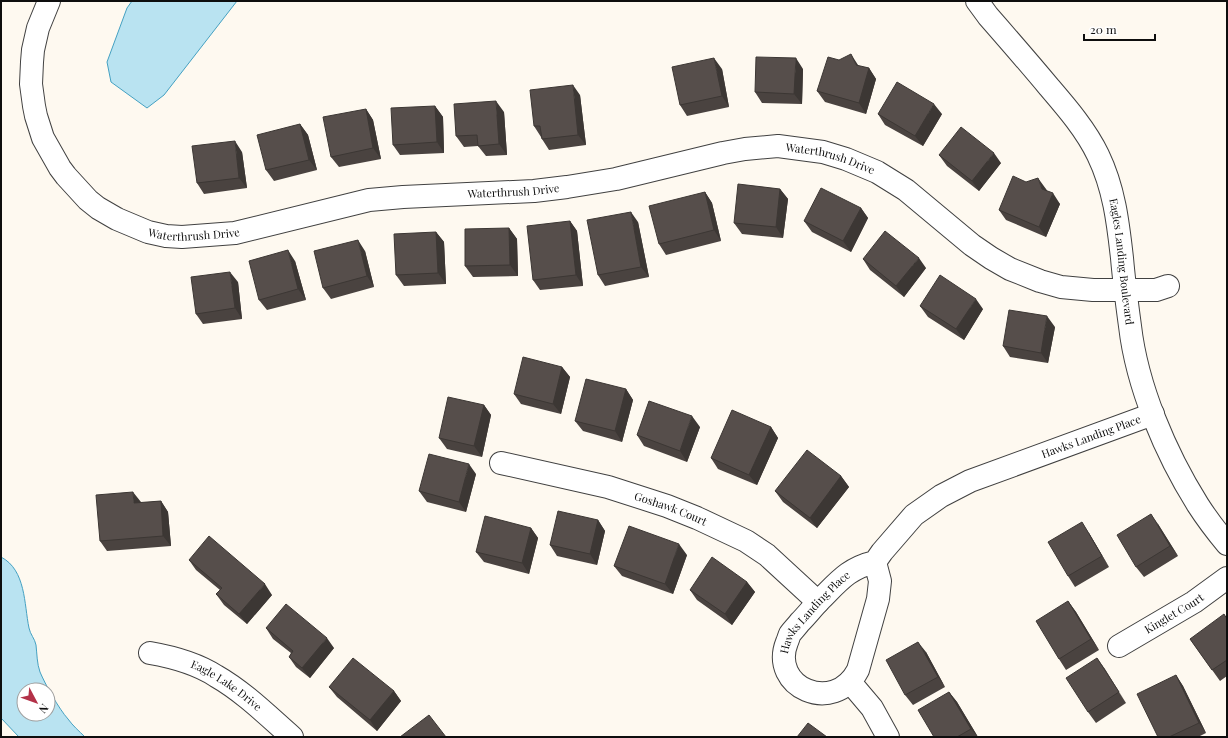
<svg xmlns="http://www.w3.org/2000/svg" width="1228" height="738" viewBox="0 0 1228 738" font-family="'Playfair Display',serif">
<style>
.water{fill:#b9e3f1;stroke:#45a1c2;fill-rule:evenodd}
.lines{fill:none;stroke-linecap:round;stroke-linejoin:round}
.minor-casing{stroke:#414141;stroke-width:24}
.minor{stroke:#fff;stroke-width:22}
.wall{fill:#4a4340}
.shaded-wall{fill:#3c3734}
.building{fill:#564e4b;stroke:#3c3734}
.labels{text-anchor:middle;stroke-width:4;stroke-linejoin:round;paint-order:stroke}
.street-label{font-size:11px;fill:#0e0e0e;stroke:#fff}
</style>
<rect width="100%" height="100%" fill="#fef9f0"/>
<path class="water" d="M132,1h105l-73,94 -17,13 -36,-26 -4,-20 20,-54z
M1,557c25,13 23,47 28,71 1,6 6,11 7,17 1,9 1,19 4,27 5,12 19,37 28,47 5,7 11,12 17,18h-66l-18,-19zM24,690h24v24h-24z"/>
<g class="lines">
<g class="minor-casing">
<g id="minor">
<path id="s1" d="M49,1l-11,27 -5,22 -1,12 -1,22 3,22 2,10 7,22 17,30 6,8 22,24 10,8 19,11 31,13 18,4 16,1 53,-4 134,-33 34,-3 131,-6 33,-4 49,-8 107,-26 22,-4 33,-3 45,6 23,7 31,13 29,18 66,55 19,13 19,11 30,12 21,6 32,3h63l12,-4"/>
<path id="s2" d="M977,1l11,15c21,24 41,47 61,71 18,21 37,43 49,68 16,33 20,67 24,103 2,23 5,46 8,68 7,61 36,128 68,179 9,14 19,27 29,39"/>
<path id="s3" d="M501,463l107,24 59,19 30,12 49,23 21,14 51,47"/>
<path id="s4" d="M875,562l5,19 -2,18 -20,71c-24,46 -89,17 -71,-28 1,-2 2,-6 3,-8 3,-4 7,-8 10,-12 7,-7 13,-15 21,-23 18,-18 28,-31 54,-37l7,-10 32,-37 27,-19 29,-15 183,-67"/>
<path id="s5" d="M1119,646l75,-44 33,-24"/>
<path id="s6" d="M150,653c23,4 46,10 66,23 28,16 52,40 76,61"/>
<path d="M850,682l22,26 16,29"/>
</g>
</g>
<use href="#minor" class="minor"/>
</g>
<path class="wall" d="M858,66l11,2 7,11 -10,35 -41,-12 -8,-11z
M722,69l7,38 -42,9 -7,-11z
M803,69l-1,35 -40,-1 -7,-11z
M580,95l6,50 -37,5 -7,-11 -1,-2 -7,-11z
M435,106l8,11 1,36 -44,2 -7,-10z
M366,109l7,11 8,39 -42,8 -8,-10z
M504,112l3,43 -21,1 -8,-10 -14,1 -8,-11z
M878,114h64l-19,32 -38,-21z
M300,124l8,11 9,35 -43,11 -8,-11z
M242,152l5,36 -43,6 -7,-11z
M939,155l62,8 -22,28 -32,-25z
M1026,182l20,7 1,2 13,13 -14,33 -40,-17 -7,-10z
M780,189l8,10 -5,39 -41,-4 -8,-11z
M705,192l7,11 9,38 -55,14 -7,-11z
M861,208l7,10 -17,34 -39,-20 -8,-11z
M570,221l7,10 6,55 -43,4 -7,-10z
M638,222l11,55 -44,9 -7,-11z
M509,228l8,11 1,37 -45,1 -8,-11z
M436,232l8,10 2,42 -42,2 -8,-11z
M365,251l9,36 -43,12 -8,-11z
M863,259l63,9 -22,29 -34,-27z
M295,261l11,39 -39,10 -8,-10z
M238,282l4,37 -39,5 -7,-10z
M920,306l63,3 -19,31 -36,-23z
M1055,327l-7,36 -38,-6 -7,-11z
M562,367l8,10 -9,37 -40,-10 -7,-10z
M626,389l7,11 -11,42 -39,-11 -8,-10z
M484,405l7,10 -9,42 -35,-8 -8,-11z
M700,427l-13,35 -43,-16 -7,-11z
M771,427l7,11 -21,47 -39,-16 -7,-11z
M476,474l-10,38 -39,-10 -8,-11z
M841,476l8,11 -32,41 -34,-26 -8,-11z
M161,501l7,11 3,34 -64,5 -7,-10 41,-39v1z
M598,520l7,11 -8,34 -40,-9 -7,-11z
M1158,524l20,32 -34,21 -8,-10z
M531,528l7,10 -9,36 -45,-12 -8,-10z
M1089,533l20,34 -34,20 -7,-11z
M687,555l-14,39 -51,-18 -8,-10z
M189,560l83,35 -25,29 -23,-19 -8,-11 4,-4 -24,-20z
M747,582l8,10 -23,33 -35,-25 -7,-10z
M1068,601l8,11 23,38 -33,20 -7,-11z
M1227,619v57l-7,5 -30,-42z
M266,628l68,20 -24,30 -14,-11 -7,-10 2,-4 -18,-14z
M926,652l19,35 -32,18 -8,-10z
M1097,658l29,45 -30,20 -8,-11z
M1176,675l7,11 23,47 -8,4h-40z
M329,687l65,4 7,10 -24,30 -40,-34z
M949,692l8,10 21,35h-44z"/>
<path class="shaded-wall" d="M851,54l7,11 5,10 -7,-10z
M714,58l8,11 7,38 -7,-11z
M796,58l7,11 -1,35 -8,-10z
M869,68l7,11 -10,35 -7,-11z
M573,85l7,10 6,50 -8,-10z
M496,101l8,11 3,43 -8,-11z
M934,104l8,10 -19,32 -8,-10z
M435,106l8,11 1,36 -7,-11z
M366,109l7,11 8,39 -8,-11z
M300,124l8,11 9,35 -8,-10z
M235,141l7,11 5,36 -8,-10z
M994,153l7,10 -22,28 -7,-10z
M1038,178l8,11 4,10 -8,-10z
M780,189l8,10 -5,39 -7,-11z
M705,192l7,11 9,38 -7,-11z
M1053,193l7,11 -14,33 -7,-10z
M861,208l7,10 -17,34 -8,-11z
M631,212l7,10 11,55 -8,-10z
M570,221l7,10 6,55 -7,-11z
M509,228l8,11 1,37 -8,-11z
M436,232l8,10 2,42 -8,-11z
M358,240l7,11 9,36 -7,-11z
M288,250l7,11 11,39 -8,-11z
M919,258l7,10 -22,29 -8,-11z
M230,272l8,10 4,37 -7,-11z
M976,299l7,10 -19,31 -8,-11z
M1047,316l8,11 -7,36 -7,-10z
M562,367l8,10 -9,37 -8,-10z
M626,389l7,11 -11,42 -7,-11z
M484,405l7,10 -9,42 -8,-11z
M692,416l8,11 -13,35 -7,-11z
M771,427l7,11 -21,47 -8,-10z
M469,464l7,10 -10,38 -7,-10z
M841,476l8,11 -32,41 -7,-10z
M133,492l8,10 1,12 -8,-11z
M161,501l7,11 3,34 -8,-10z
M1151,514l7,10 20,32 -8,-10z
M598,520l7,11 -8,34 -7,-11z
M1082,522l7,11 20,34 -7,-11z
M531,528l7,10 -9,36 -7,-11z
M679,544l8,11 -14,39 -8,-10z
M747,582l8,10 -23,33 -7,-11z
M265,584l7,11 -25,29 -8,-10z
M1068,601l8,11 23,38 -8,-11z
M327,638l7,10 -24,30 -8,-10z
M918,642l8,10 19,35 -7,-10z
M1097,658l8,11 21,34 -7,-11z
M1176,675l7,11 23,47 -7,-10z
M394,691l7,10 -24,30 -7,-11z
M949,692l8,10 21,35 -7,-8z"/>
<path class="building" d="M851,54l5,11 13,3 -10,35 -42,-12 11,-34 11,3z
M756,57l40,1 -2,36 -39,-2z
M714,58l8,38 -42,9 -8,-38z
M897,82l37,22 -19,32 -37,-22z
M573,85l5,50 -36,4 -2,-13h-6l-4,-36z
M496,101l3,43 -21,2 -1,-11 -21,1 -2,-32z
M435,106l2,36 -44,3 -2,-37z
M366,109l7,39 -42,9 -8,-40z
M300,124l9,36 -43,10 -9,-35z
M961,127l33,26 -22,28 -33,-26z
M235,141l4,37 -42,5 -5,-37z
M1013,176l13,6 12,-4 4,11 11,4 -14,34 -40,-17z
M738,184l42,5 -4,38 -42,-4z
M821,188l40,20 -18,33 -39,-20z
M705,192l9,38 -55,14 -10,-38z
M631,212l10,55 -43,8 -11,-55z
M570,221l6,54 -43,5 -6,-54z
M509,228l1,37 -45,1v-37z
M885,231l34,27 -23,28 -33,-27z
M436,232l2,41 -42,2 -2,-41z
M358,240l9,36 -44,12 -9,-37z
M288,250l10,39 -39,11 -10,-39z
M230,272l5,36 -39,6 -5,-37z
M940,275l36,24 -20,30 -36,-23z
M1009,310l38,6 -6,37 -38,-7z
M523,357l39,10 -9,37 -39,-10z
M586,379l40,10 -11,42 -40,-10z
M448,397l36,8 -10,41 -35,-8z
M649,401l43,15 -12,35 -43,-16z
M732,410l39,17 -22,48 -38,-17z
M807,450l34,26 -31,42 -35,-27z
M429,454l40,10 -10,38 -40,-11z
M133,492l1,11 27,-2 2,35 -63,5 -4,-46z
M558,511l40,9 -8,34 -40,-9z
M1151,514l19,32 -34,21 -19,-32z
M485,516l46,12 -9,35 -46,-11z
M1082,522l20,34 -34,20 -20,-34z
M629,526l50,18 -14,40 -51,-18z
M209,536l56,48 -26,30 -23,-20 6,-6 -33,-28z
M712,557l35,25 -22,32 -35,-24z
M1068,601l23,38 -32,20 -23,-38z
M286,604l41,34 -25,30 -13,-11 4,-6 -27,-23z
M1224,614l3,5v41l-15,10 -22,-31z
M918,642l20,35 -33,18 -19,-35z
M353,658l41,33 -24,29 -41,-33z
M1097,658l22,34 -31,20 -22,-34z
M1176,675l23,48 -30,14h-11l-21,-43z
M949,692l22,37 -14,8h-23l-16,-27z
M429,715l17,22h-46z
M808,723l19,14h-30z"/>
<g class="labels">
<g class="street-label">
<text dy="4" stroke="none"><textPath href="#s1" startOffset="980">Waterthrush Drive</textPath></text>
<text dy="4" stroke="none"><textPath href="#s1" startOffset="657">Waterthrush Drive</textPath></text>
<text dy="4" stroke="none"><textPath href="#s1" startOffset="333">Waterthrush Drive</textPath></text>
<text dy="4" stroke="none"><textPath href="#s2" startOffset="306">Eagles Landing Boulevard</textPath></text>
<text dy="4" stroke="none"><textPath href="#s4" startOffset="608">Hawks Landing Place</textPath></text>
<text dy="4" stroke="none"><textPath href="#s3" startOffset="176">Goshawk Court</textPath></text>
<text dy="4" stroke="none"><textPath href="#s5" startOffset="64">Kinglet Court</textPath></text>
<text dy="4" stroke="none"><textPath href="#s4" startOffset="271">Hawks Landing Place</textPath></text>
<text dy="4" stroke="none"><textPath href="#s6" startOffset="84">Eagle Lake Drive</textPath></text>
</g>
</g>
<rect width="1228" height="738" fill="none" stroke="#0e0e0e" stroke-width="4"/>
<g transform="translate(36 702) rotate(131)"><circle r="19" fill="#ffffff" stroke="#9f9f9f"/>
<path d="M0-3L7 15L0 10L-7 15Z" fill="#b33148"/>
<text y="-6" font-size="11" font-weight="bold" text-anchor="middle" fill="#0e0e0e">N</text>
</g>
<path d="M1084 34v6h71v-6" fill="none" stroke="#0e0e0e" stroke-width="2"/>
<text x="1090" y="34" font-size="12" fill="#0e0e0e" stroke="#ffffff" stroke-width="3" paint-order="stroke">20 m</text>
</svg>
